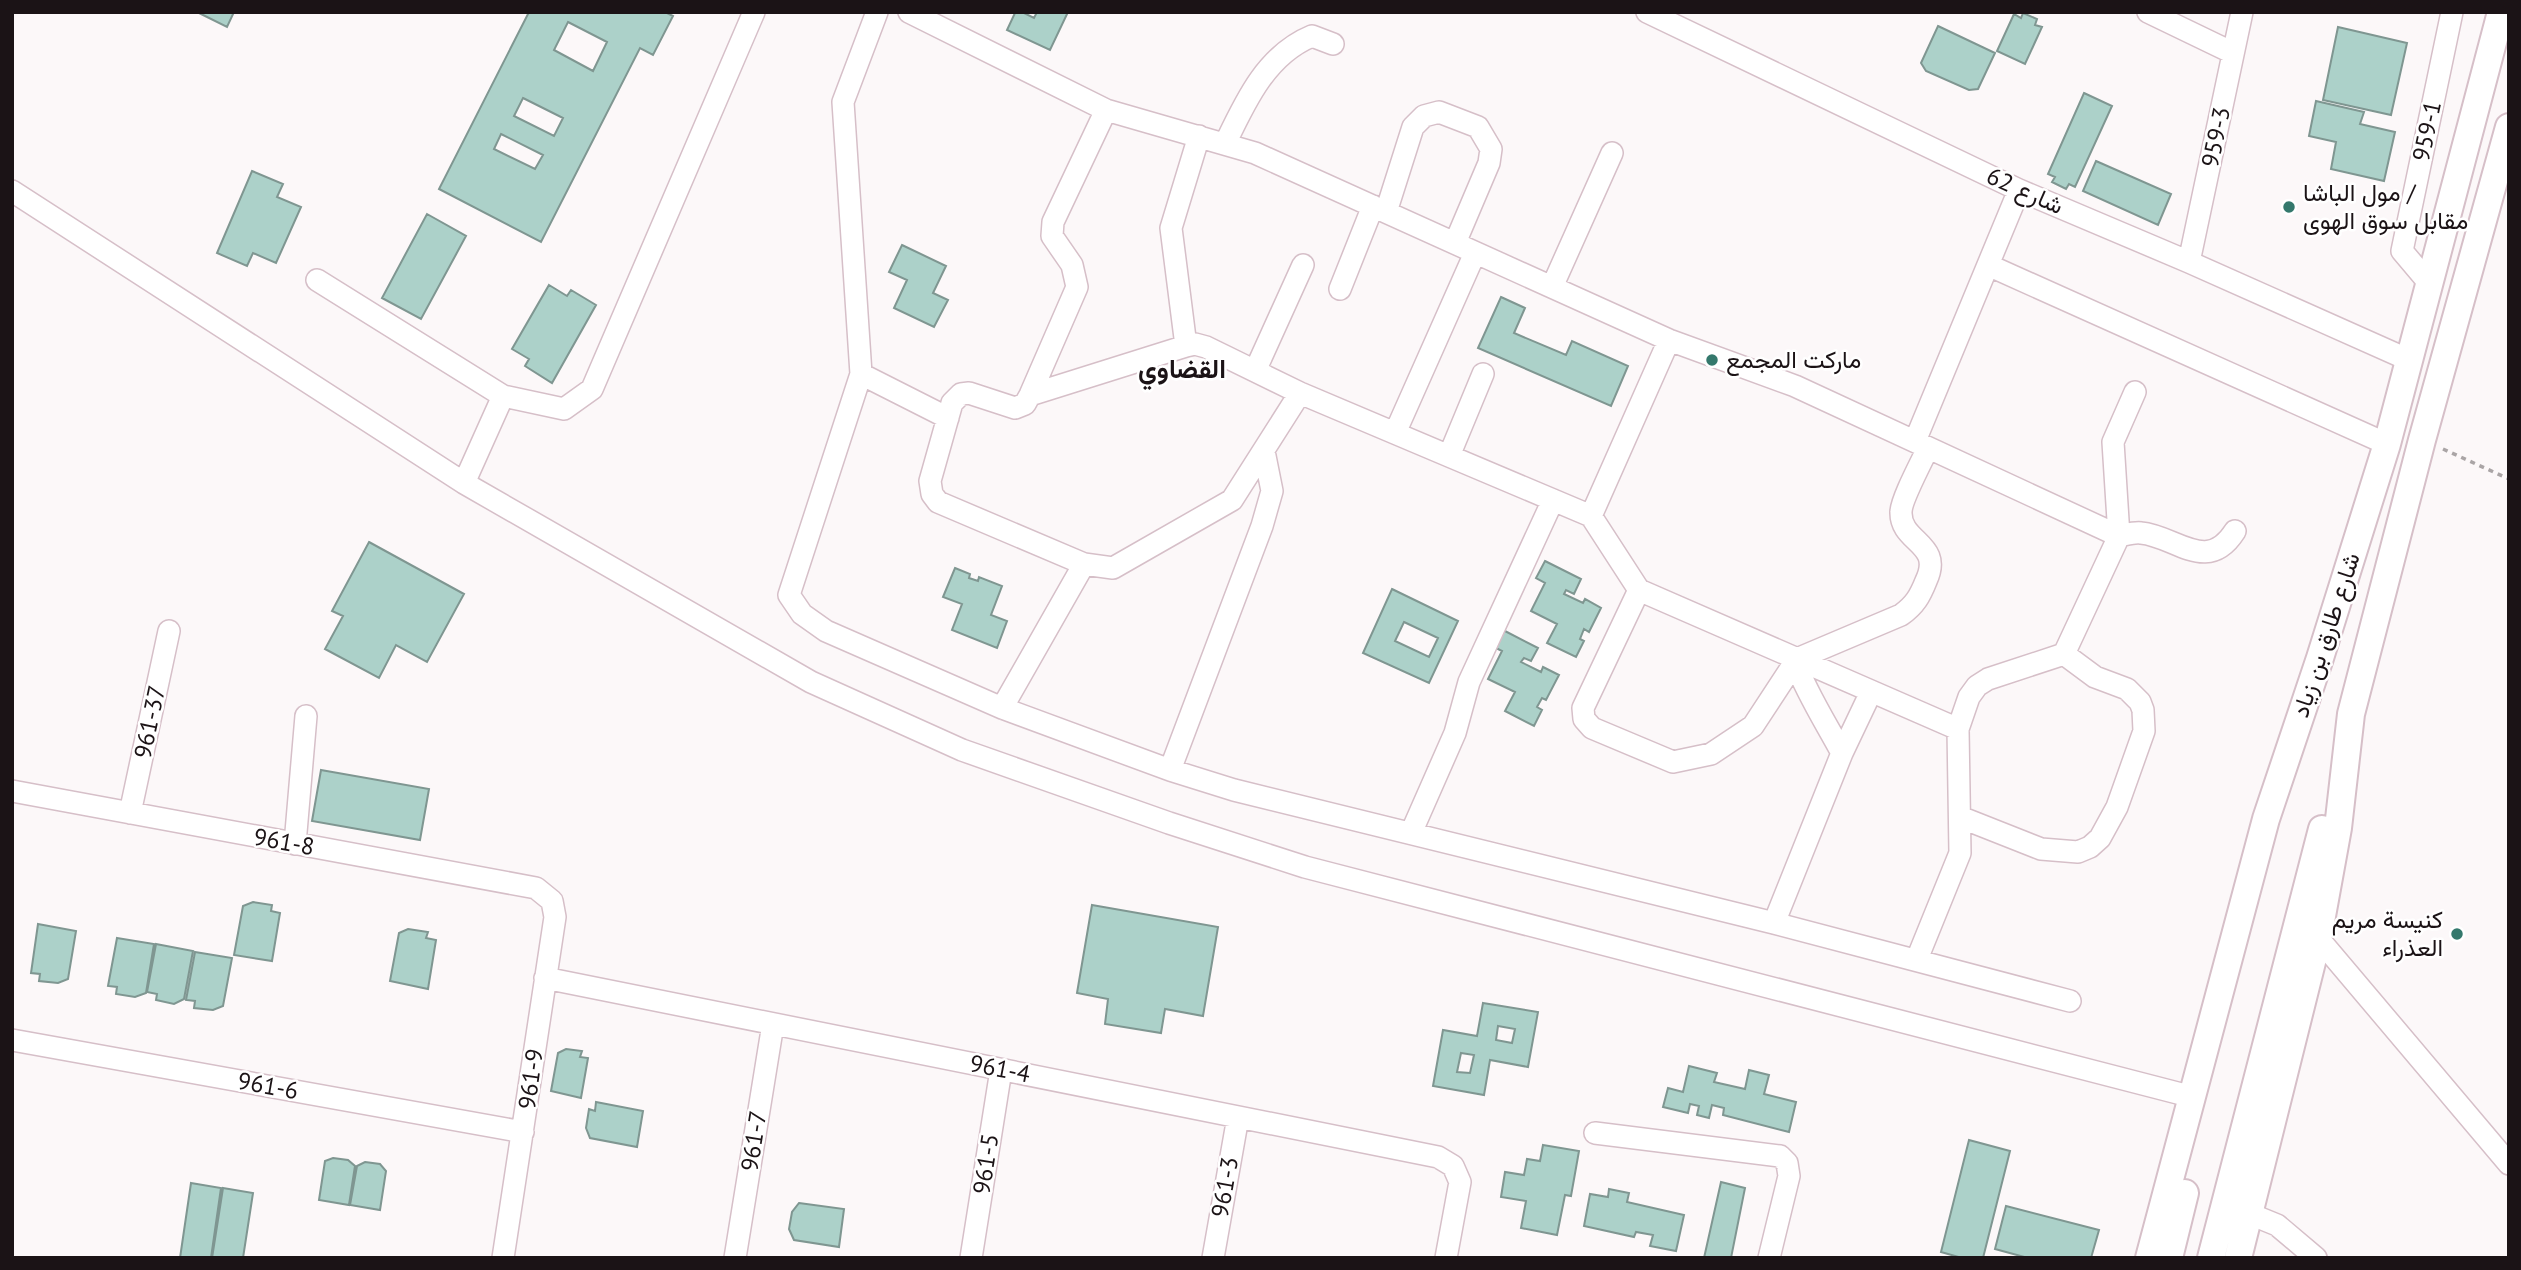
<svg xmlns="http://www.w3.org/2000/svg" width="2521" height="1270" viewBox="0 0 2521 1270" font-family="'PT Sans',Vazirmatn,sans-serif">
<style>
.building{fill:#acd1c9;stroke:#7f9691;stroke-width:2;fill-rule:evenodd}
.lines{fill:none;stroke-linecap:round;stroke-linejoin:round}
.minor-casing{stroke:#d6bfc8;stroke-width:24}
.major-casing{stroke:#d6bfc8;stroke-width:30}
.path{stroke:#aaa5a6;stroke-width:3.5;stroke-dasharray:5 5;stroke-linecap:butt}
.minor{stroke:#fff;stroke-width:21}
.major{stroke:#fff;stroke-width:26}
.poi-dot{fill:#34786c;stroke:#fff;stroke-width:2.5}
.labels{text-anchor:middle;stroke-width:5;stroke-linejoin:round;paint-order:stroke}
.street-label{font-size:24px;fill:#1b1316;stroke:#fff}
.poi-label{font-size:24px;fill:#1b1316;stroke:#fff;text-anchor:start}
.neighbourhood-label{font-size:26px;font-weight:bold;fill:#1b1316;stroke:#fff}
</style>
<rect width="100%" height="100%" fill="#fcf8f9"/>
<path class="building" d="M197,12h37l-7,15z
M529,12h136l8,4 -20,39 -13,-7 -99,194 -102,-53zM568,22l39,20 -14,29 -39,-21zM523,98l40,20 -9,18 -40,-20zM501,134l42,21 -8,14 -41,-20z
M1013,12h9l12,6 3,-6h31l-18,38 -43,-20 8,-17z
M2023,13l14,6 -2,6 7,2 -17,37 -28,-13 17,-37 7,4z
M1938,26l57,27 -17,36 -9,1 -43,-19 -5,-8z
M2338,27l69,16 -16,72 -68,-15z
M2084,93l28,13 -37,81 -6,-3 -3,5 -14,-7 3,-5 -7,-3z
M2316,101l48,11 -4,12 35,8 -11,49 -53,-12 5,-27 -27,-6z
M2096,161l75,33 -13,31 -75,-34z
M252,171l31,13 -6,13 24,10 -25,56 -23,-10 -6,13 -30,-13z
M427,214l39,22 -45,83 -39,-21z
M902,245l44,21 -13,27 15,7 -14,27 -40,-19 13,-28 -18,-8z
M549,285l18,11 4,-6 25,15 -44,78 -27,-17 4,-7 -17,-10z
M1501,297l24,11 -11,25 52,22 6,-14 56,25 -17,40 -133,-58z
M369,542l95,52 -37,68 -31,-17 -17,33 -54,-29 18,-33 -11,-5z
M1545,561l36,18 -7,15 -8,-4 -2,4 19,9 2,-4 16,9 -12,24 -5,-3 -4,10 4,2 -8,16 -29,-14 10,-19 -26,-13 14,-28 -9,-5z
M955,568l15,6 -1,4 9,3 1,-4 23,9 -11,29 16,6 -10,27 -45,-18 10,-26 -19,-7z
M1392,589l66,32 -29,62 -66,-30zM1404,622l34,16 -9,19 -34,-16z
M1503,630l35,18 -7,13 -7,-3 -3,4 20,10 2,-5 16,8 -13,25 -4,-2 -5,9 5,3 -8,16 -29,-15 10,-19 -27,-13 14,-28 -8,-4z
M321,770l108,19 -9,51 -108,-19z
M253,902l19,3 -1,6 9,2 -8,48 -38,-6 9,-49z
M1092,905l126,22 -15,89 -38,-7 -4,24 -56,-9 3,-25 -31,-6z
M38,924l38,7 -8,48 -10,4 -19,-2 1,-7 -9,-1z
M408,929l20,3 -2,6 10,2 -8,49 -38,-8 9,-48z
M117,938l37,6 -8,49 -11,4 -19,-3 1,-7 -9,-1z
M156,944l37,7 -9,48 -10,5 -18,-4 1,-6 -10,-2z
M195,952l37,6 -9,48 -10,4 -19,-2 1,-7 -9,-1z
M1483,1003l55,9 -10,55 -38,-7 -6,35 -51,-9 10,-56 34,6zM1498,1026l17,3 -3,14 -16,-3zM1461,1053l13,2 -4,18 -13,-1z
M566,1049l16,2 -2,6 8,1 -7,40 -30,-7 7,-38z
M1689,1066l28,7 -3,9 31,7 4,-19 20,5 -5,19 32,8 -7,30 -66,-17 1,-7 -12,-3 -3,13 -12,-3 2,-9 -9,-2 -2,9 -25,-6 5,-19 15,4z
M596,1102l47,9 -6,36 -47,-9 -4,-10 3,-19 6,2z
M1969,1140l41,11 -27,107h-21l-21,-6z
M1543,1145l36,6 -8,45 -6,-1 -8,40 -36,-7 5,-27 -25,-4 4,-25 19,3 3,-16 13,2z
M333,1158l15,2 7,6 -6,39 -30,-5 6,-39z
M365,1162l15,2 6,7 -6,39 -30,-5 7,-39z
M1721,1182l24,6 -14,70h-27z
M191,1183l30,5 -10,70h-31z
M223,1188l30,5 -10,65h-31z
M1609,1189l20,4 -2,9 57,13 -8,36 -26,-5 3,-11 -17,-3 -2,5 -50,-11 6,-32 18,3z
M799,1203l45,6 -5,38 -45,-7 -5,-11 3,-17z
M2006,1206l93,24 -8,28h-63l-33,-9z"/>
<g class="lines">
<g class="minor-casing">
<path id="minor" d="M877,12l-34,90 18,272 -72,221 13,19 24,17 176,77 168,62 64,20 540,133 296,78
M909,12l197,98 149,43 414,187 126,46 324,150c6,-1 15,-4 22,-3 35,3 66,42 94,-2
M1647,12l372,178 170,72 220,98
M2148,12l85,41
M1225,144c20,-42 41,-89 87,-108l21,8
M12,191l452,292 347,199 151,68 207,73 136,44 888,230
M1386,212l27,-85 11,-11 15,-4 39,15 13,22 -2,14 -34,80
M2189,262l53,-250
M1988,265l399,179
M317,280l186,116 61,13 28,-20 162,-377
M2429,283l-27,-32 50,-239
M1552,287l60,-134
M1340,289l33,-83
M1186,346l-15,-118 28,-92
M1255,371l48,-106
M861,374l87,44
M1030,395l156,-49 9,-2 11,3 94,46 291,123 48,74 319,139
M1395,433l80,-180
M1915,441l104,-251
M1449,456l34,-82
M464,483l39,-87
M1591,516l78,-176
M1084,564l-146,-62 -6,-8 -2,-13 22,-78 9,-9 8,-1 46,15 10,-4 5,-9 47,-108 -5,-22 -20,-29 1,-14 53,-112
M1639,590l-56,118 1,11 8,9 81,34 38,-8 42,-28 44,-67 104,-44c14,-10 19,-19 25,-34 18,-38 -26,-38 -25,-69 0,-12 21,-51 27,-64
M1795,662c12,32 31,61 47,91
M1002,708l82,-144 29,4 119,-68 68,-107
M1170,770l92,-244 10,-35 -8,-40
M12,791l524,97 16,13 3,16 -52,341
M130,813l39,-182
M1960,817l81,32 37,3 12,-5 10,-9 17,-31 27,-76 -1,-21 -3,-8 -13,-13 -32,-12 -31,-23
M1411,833l44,-100 14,-51 84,-182
M295,844l11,-128
M1774,923l68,-170 29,-61
M2318,938l191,226
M1917,959l43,-106 -2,-124 11,-32 8,-11 11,-7 76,-25 55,-118 -6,-94 22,-50
M545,978l893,179 15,9 7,16 -14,76
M12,1040l511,92
M1595,1133l185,23 7,7 2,13 -20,82
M2250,1214l27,11 39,33
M735,1258l38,-234
M971,1258l30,-188
M1213,1258l25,-141"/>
</g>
<g class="major-casing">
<path id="major" d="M2149,1258l117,-439 54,-161 67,-214 114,-432
M2169,1258l16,-65
M2211,1258l111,-429
M2238,1258l80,-320 20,-110 13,-114 71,-274 87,-313"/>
</g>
<path class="path" d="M2443,449l66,30"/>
<use href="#minor" class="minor"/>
<use href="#major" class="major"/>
</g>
<g class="poi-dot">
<circle cx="2289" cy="207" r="7"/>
<circle cx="1712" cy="360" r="7"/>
<circle cx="2457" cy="934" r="7"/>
</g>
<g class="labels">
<g class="street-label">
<text transform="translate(2427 131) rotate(-78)" y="8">959-1</text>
<text transform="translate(2216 137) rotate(-78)" y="8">959-3</text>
<text transform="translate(2025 191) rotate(24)" y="8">شارع 62</text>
<text transform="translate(2326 635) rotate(-72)" y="8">شارع طارق بن زياد</text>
<text transform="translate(150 722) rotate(-78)" y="8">961-37</text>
<text transform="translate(284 842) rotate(10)" y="8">961-8</text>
<text transform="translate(1000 1069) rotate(11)" y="8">961-4</text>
<text transform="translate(531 1079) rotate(-82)" y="8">961-9</text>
<text transform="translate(268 1086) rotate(10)" y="8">961-6</text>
<text transform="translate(754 1141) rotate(-81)" y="8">961-7</text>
<text transform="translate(986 1164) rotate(-81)" y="8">961-5</text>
<text transform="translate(1225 1187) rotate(-80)" y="8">961-3</text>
</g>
<g class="poi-label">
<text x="2303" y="201">مول الباشا /<tspan x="2303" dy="28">مقابل سوق الهوى</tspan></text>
<text x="1726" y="368">ماركت المجمع</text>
<text x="2443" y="928" text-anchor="end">كنيسة مريم<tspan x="2443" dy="28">العذراء</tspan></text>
</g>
<g class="neighbourhood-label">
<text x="1182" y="378">القضاوي</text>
</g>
</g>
<rect width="2521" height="1270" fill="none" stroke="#1b1316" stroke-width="28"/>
</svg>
